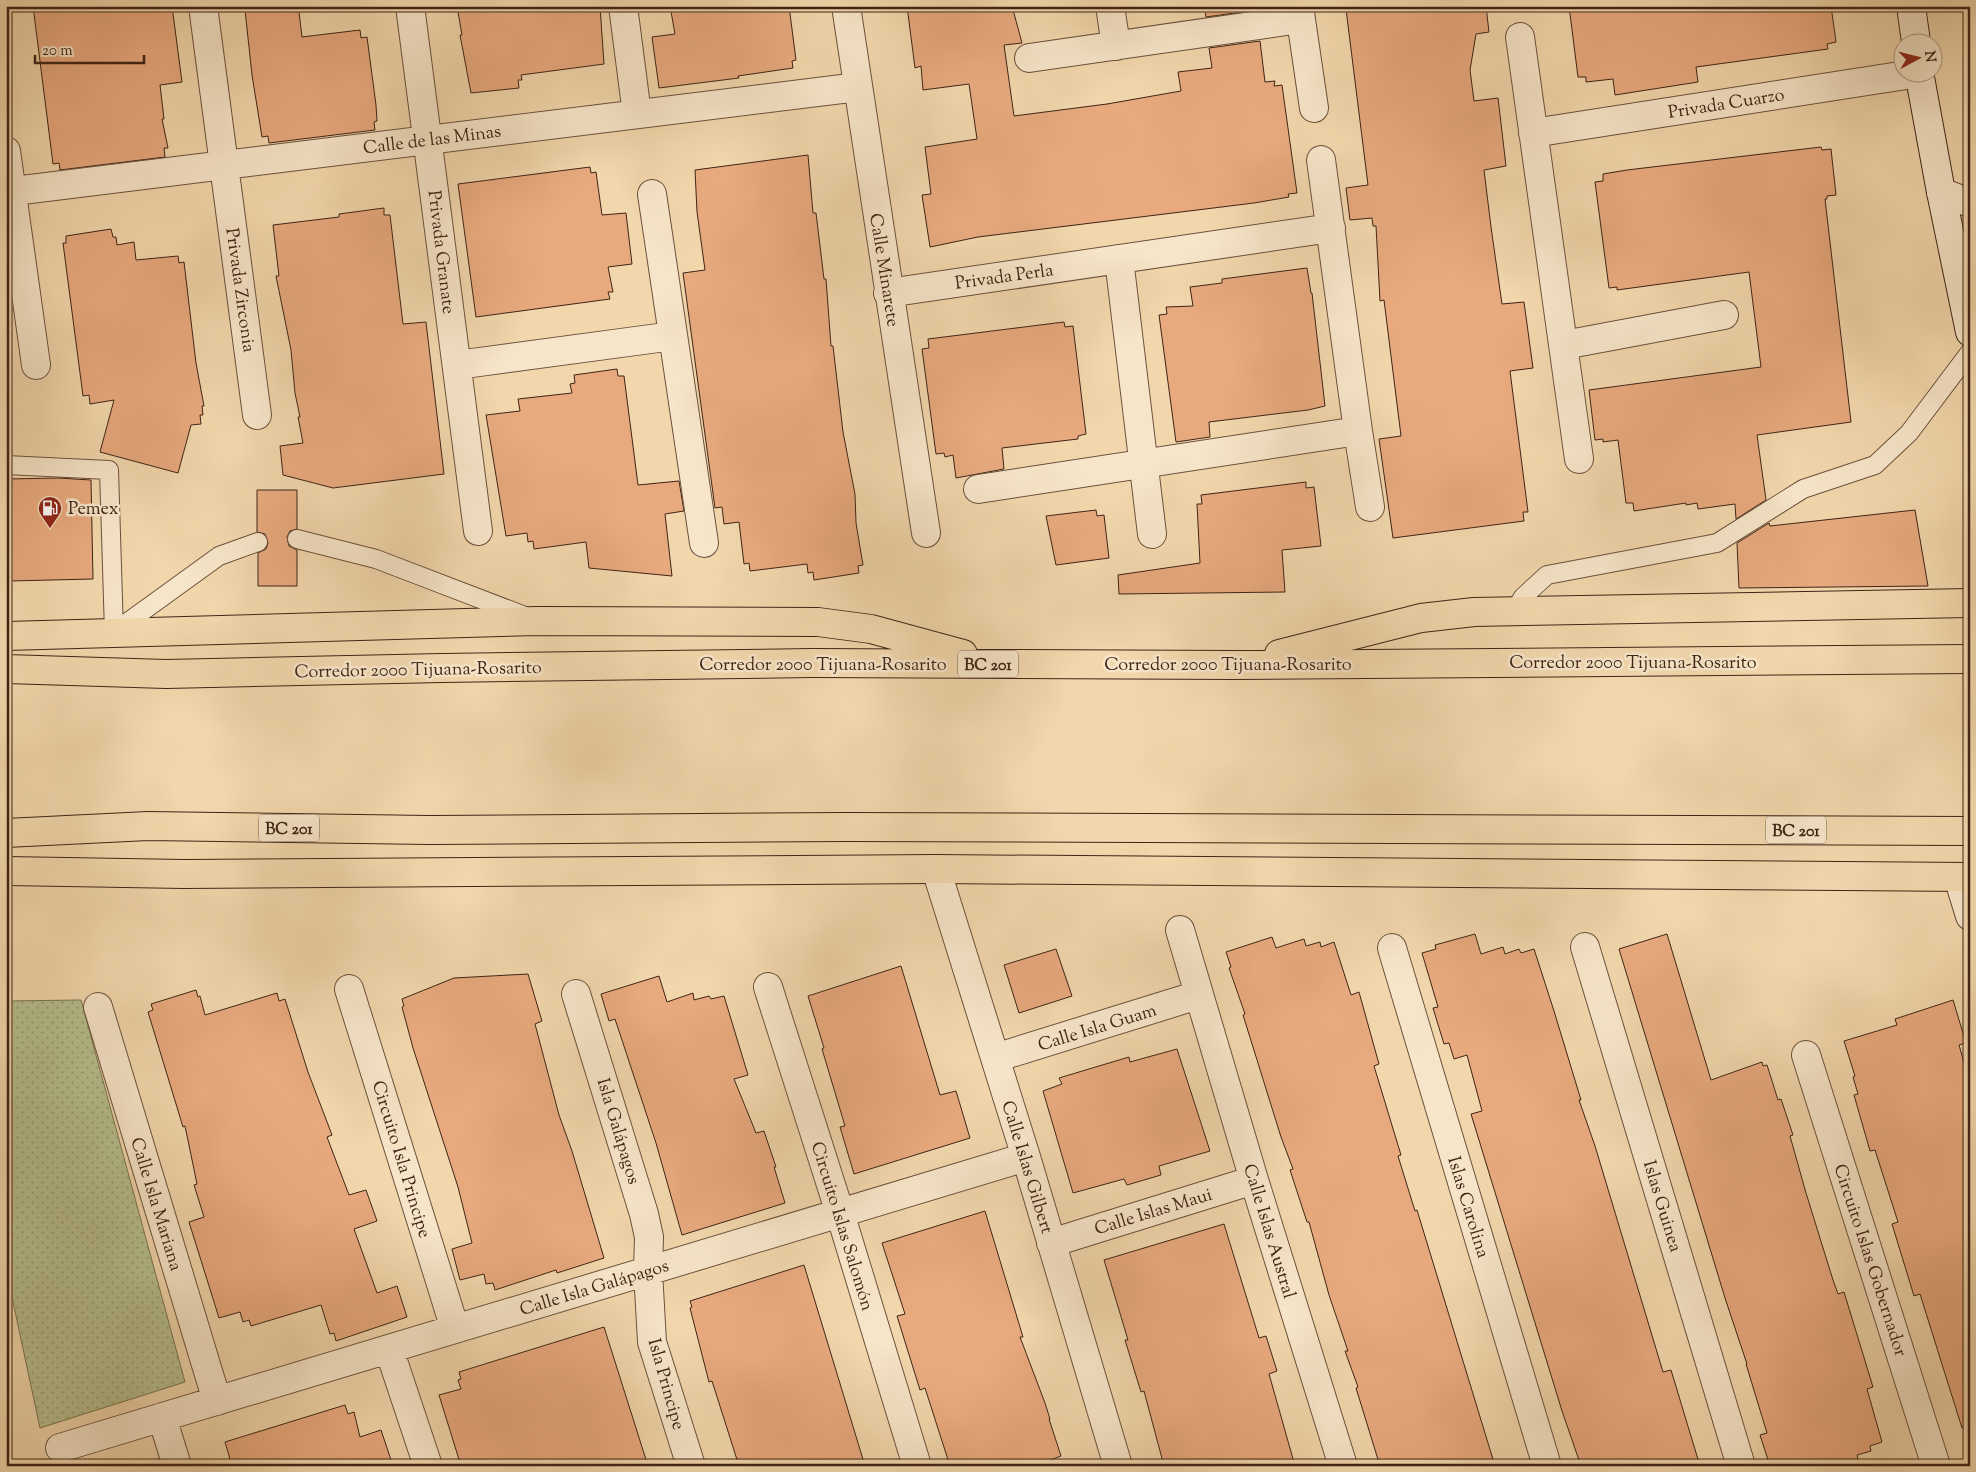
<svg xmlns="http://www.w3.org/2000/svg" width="1976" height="1472" viewBox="0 0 1976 1472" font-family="'Sorts Mill Goudy',serif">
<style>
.park{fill:url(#park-dots);stroke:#7a7252}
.building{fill:#e8a97e;stroke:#3e2416}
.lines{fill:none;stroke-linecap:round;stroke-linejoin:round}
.service-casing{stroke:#6b513c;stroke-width:20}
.minor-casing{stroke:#6b513c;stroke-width:30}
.secondary-casing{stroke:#3e2416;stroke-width:30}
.trunk-casing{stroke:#3e2416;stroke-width:30}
.service{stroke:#f7e5c9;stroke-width:18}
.minor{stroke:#f7e5c9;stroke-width:28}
.secondary{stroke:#f7e5c9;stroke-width:28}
.trunk{stroke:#f2d7ac;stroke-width:28}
.labels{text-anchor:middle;stroke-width:5;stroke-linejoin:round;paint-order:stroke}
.shield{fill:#f7e5c9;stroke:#765e4c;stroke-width:1}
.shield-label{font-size:16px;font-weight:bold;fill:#3e2416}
.street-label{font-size:18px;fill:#3e2416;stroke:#f7e5c9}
.poi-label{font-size:18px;fill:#3e2416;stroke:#f7e5c9;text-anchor:start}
</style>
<defs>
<pattern id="park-dots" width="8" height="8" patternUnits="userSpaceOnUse" patternTransform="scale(1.25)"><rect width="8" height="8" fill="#b6bf8d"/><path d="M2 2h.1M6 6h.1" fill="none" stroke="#959b72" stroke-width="1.8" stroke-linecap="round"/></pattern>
</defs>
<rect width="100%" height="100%" fill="#f2d7ac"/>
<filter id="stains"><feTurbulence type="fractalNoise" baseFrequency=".004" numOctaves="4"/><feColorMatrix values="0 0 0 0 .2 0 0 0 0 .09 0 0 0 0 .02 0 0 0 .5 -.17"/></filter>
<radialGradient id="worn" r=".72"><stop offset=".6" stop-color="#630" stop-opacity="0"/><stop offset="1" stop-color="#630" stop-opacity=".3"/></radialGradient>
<path class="park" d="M81,1000l104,382 -145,46 -34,-159v-268z"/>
<path class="building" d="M33,6h139l10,76 -22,3 4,34h-2l6,29h-4l1,9 -105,13 -1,-7 -6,1z
M282,6h13l1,6h3l3,25 58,-7 1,8 6,-1 9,68 1,16 -3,1 1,8 -106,13 -1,-7 -6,1 -10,-62 -7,-65z
M457,6h143l4,58 -83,11 1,5h-4l1,8 -48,5 -11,-58h2z
M670,6h119l7,54 -4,1 1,7 -55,8 1,2 -80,10 -7,-51 23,-3z
M907,6h105l10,37 -18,2 10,71 93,-12 74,-13 -3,-19 34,-4 -3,-20 51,-7 5,41 10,-1 -1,5 8,-1 15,108 -9,1 1,3 -35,6 -276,34 -48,10 -8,-52 9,-1 -6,-47 52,-8 -8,-55 -46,6 -2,-24 -6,2z
M1204,6h52v4l-50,7z
M1349,6h137l3,26 -13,2 -6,36 4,31 24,-3 8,68 -22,4 7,57 11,77 22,-2 9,66 -23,3 18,141h-5l1,9 -131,17 -14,-99 22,-3 -17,-136 -4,1 -4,-75h-3l-1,-8 -22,2 -4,-32 22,-3 -22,-176 3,-1z
M1569,6h262l5,36 -9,2 1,5 -132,18 2,15 -83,13 -2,-16 -27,3v-5h-8z
M1821,147l1,3 9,-1 5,46 -9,1v3h-2l26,223 -94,13 9,65 -30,19 -1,-15 -37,5 -1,-6 -11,2v-2l-52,8 -1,-8h-7l-8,-63 -15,2v-3l-8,1 -6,-50 172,-23 -12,-95 -132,18v-3l-8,1 -14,-106 8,-1v-7l24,-4z
M808,155l5,58h3l8,66h2l5,67h2l10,86 12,62 1,29 7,42 -5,1 1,7 -45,7 -1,-8 -5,1 -1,-9 -57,7 -1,-8 -5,1 -5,-42 -15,2 -2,-17 -7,1 -32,-235 22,-3 -8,-58 -2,-42z
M590,167l1,6 5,-1 6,43 24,-2 6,51 -24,3 5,25h-5l2,7 -134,18 -18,-133z
M384,208v7h6l13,109 23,-2 18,152 -111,14 -50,-13 -3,-29 23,-3 -5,-26h2l-5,-24 -4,-43 -15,-74h3l-6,-51 66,-8v-3z
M111,229l2,8h3l1,8 17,-3 2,18 42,-4 1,7 5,-1 12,101 8,43h-2l1,9h-3l1,9 -10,1 -13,48 -78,-21 14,-52 -24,4 -1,-9 -6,1 -20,-153h3v-7z
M1307,268l4,25h1l13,113 -17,4 -99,12 1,15 -34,5 -17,-127 8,-1 -1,-7 27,-1 -3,-19 32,-4v-4z
M1064,322l1,5 8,-1 13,108 -8,2v3l-76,9 2,21 -48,9 -3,-23 -8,2 -1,-4 -8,1 -14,-105 7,-1 -1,-9z
M617,369l1,7h6l14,109 41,-4 5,30 -19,3 7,62 -83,-8 -3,-26 -52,7 -1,-8 -5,1 -1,-9 -21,3 -20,-121 34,-4 -2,-12 54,-6 -2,-9 5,-1 -1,-8z
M58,478l33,2 2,99 -84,2 -2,-102z
M1306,482v6l8,-1 7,59 -39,4 3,42 -166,2 -1,-19 82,-12 -3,-59h5l-1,-9z
M257,490h40v39l-7,2 -3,6 2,9 8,4v36h-39v-33l8,-4 2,-6 -3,-9 -8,-2z
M1096,510l1,6 7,-1 5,43 -53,7 -10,-49z
M1915,510l13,76 -189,2 -2,-45 32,-20 1,3z
M1475,934l6,20 22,-7 2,7 14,-5 2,4 13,-4 20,62 27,89h-2l16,46 68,226 8,-2 29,96h-119l-19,-55 -91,-297 11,-3 -15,-56 -13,4 -5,-16 -5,1 -11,-36 5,-1 -16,-54 14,-4 -1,-4z
M1667,934l44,146 51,-18 1,4 4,-1 11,35 3,-1 12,36 -3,1 16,57 27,87 5,14 6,-2 29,95 -6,2 15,53 -12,4 1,5 -14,4 3,11h-90l-10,-31 7,-2 -21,-69h1l-22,-66 -106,-349z
M1272,937l4,11 28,-9 2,7 14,-4 1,5 13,-5 17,53 8,-3 20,72 -5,2 27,89 -3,1 17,55 2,-1 78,256h-115l-24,-78 2,-1 -13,-36h3l-19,-56 -20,-73h-2l-17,-52 3,-1 -12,-32 -38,-122 2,-1 -16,-46 2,-1 -5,-15z
M1056,949l16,47 -53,17 -15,-48z
M901,966l39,129 16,-4 14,47 -116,36 -14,-47 5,-1 -23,-77 2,-1 -16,-52z
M528,974l14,47 -7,3 24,91 13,36 32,107 -47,15 -1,-3 -61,20 -2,-7 -7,1 -2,-10 -24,6 -8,-31 20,-6 -14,-56 -45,-139 -11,-41 2,-1 -2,-7 52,-21z
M659,976l8,26 26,-9 1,7 15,-4 2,3 13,-3 24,79 -14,4 22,54 8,-2 12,36h-2l11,36 -103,32 -26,-92 -41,-124 -6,2 -8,-27z
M196,990l2,7 2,-1 5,19 72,-22 2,8 6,-2 23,73 24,63 -5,2 22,58 17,-5 11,31 -23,8 23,64 20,-7 10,31 -71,24 -2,-8 -4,1 -9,-29 -70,21 -2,-6 -6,2 -3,-10 -21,6 -30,-96 15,-5 -10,-32 3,-1 -12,-58 -2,1 -35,-115 5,-2 -2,-6z
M1953,1000l13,43 -7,2 11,38v344l-8,1 -42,-134 -6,2 -22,-72 6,-2 -23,-72 -5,1 -16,-56 4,-1 -5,-17 2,-1 -11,-35 53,-16 -2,-6z
M1177,1049l33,102 -51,15 2,9 -34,10 -3,-6 -51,14 -30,-102 19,-7 -3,-6 70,-21 1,5z
M985,1211l38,126h-3l25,66 5,16h-1l12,37 -13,5 2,5h-100l-25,-78 -5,2 -23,-74 8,-2 -23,-71z
M1224,1224l35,114 7,-2 11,35 -8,3 26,92h-131l-20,-75 -3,1 -16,-52h3l-24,-80z
M804,1265l61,201h-126l-27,-85 -3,1 -19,-74 2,-1 -2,-6z
M604,1327l44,139h-187l-22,-71 22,-6 -3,-9 3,-1 -2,-7z
M345,1405l3,9 6,-2 6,25 21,-7 12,36h-161l-7,-24z"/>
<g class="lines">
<g class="service-casing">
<path id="service" d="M6,465l103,5 5,162
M297,539l79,20 149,57
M1514,612l9,-15 24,-22 170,-32 86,-54 72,-24 34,-32 61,-81
M114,632l105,-76 39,-14"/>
</g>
<g class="minor-casing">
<path id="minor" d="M203,6l54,409
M410,6l68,525
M623,6l14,108
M846,6l80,527
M1110,6l6,40
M1299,6l15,102
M1520,37l59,422
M1029,58l271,-39
M1533,133l386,-60
M6,151l30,214
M1321,160l37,271 12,76
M6,192l852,-105
M1941,192l29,11
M652,194l52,349
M1119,259l33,275
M888,293l443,-65
M1564,345l160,-30
M457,365l216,-29
M978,489l380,-58
M936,869l90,288 92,309
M1958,877l12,39
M1180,930l74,250 89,286
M1585,947l156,519
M1392,948l155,518
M768,987l72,226 77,253
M349,989l106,340
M576,994l68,220 5,23 -1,34 4,71 39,124
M98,1007l119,394
M1806,1055l130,411
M995,1058l203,-63
M1051,1243l203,-63
M389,1349l39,117
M162,1417l15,49
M60,1448l966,-291"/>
</g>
<g class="secondary-casing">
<path id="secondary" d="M1911,6l5,36
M1919,72l22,120 29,140"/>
</g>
<g class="trunk-casing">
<path id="trunk" d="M6,636l531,-15 281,1 53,7 92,25
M1279,654l142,-36 53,-6 496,-9
M6,669l160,5 276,-6 370,-5 425,2 733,-6
M6,833l142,-7 281,4 415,-3 1126,4
M6,871l178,3 752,-5 1034,8"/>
</g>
<use href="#service" class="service"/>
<use href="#minor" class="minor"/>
<use href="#secondary" class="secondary"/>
<use href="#trunk" class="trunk"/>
</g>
<defs>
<g id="fuel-pin" transform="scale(1.25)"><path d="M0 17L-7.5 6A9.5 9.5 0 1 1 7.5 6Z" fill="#8f2418" stroke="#f7e5c9"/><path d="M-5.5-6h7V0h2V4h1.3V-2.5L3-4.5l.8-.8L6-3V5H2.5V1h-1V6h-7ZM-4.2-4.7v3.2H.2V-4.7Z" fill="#fff"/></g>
</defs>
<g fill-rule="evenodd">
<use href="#fuel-pin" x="50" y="508"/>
</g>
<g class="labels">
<g class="shield">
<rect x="958" y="650.5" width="60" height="27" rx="4"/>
<rect x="259" y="814.5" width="60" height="27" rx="4"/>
<rect x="1766" y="816.5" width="60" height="27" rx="4"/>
</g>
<g class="shield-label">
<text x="988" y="670">BC 201</text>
<text x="289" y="834">BC 201</text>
<text x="1796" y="836">BC 201</text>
</g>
<g class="street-label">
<text transform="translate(1726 103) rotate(-9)" y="6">Privada Cuarzo</text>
<text transform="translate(432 139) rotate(-7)" y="6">Calle de las Minas</text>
<text transform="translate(442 252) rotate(83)" y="6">Privada Granate</text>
<text transform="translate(885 270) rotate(81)" y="6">Calle Minarete</text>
<text transform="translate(1004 276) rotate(-8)" y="6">Privada Perla</text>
<text transform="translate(241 290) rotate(82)" y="6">Privada Zirconia</text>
<text x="1633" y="668">Corredor 2000 Tijuana-Rosarito</text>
<text x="823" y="670">Corredor 2000 Tijuana-Rosarito</text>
<text x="1228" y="670">Corredor 2000 Tijuana-Rosarito</text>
<text transform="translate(418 669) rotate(-1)" y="6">Corredor 2000 Tijuana-Rosarito</text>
<text transform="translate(1097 1027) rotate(-17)" y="6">Calle Isla Guam</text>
<text transform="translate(619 1131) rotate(73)" y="6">Isla Galápagos</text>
<text transform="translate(402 1159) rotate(73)" y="6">Circuito Isla Principe</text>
<text transform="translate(1028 1167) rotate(73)" y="6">Calle Islas Gilbert</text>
<text transform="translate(157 1204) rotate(73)" y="6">Calle Isla Mariana</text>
<text transform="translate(1663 1206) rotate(73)" y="6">Islas Guinea</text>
<text transform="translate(1469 1207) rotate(73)" y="6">Islas Carolina</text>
<text transform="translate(1153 1211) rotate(-17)" y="6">Calle Islas Maui</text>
<text transform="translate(843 1226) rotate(73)" y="6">Circuito Islas Salomón</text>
<text transform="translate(1270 1231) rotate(73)" y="6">Calle Islas Austral</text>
<text transform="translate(1871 1260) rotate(72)" y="6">Circuito Islas Gobernador</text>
<text transform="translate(594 1287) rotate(-17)" y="6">Calle Isla Galápagos</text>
<text transform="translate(667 1384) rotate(74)" y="6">Isla Principe</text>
</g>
<g class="poi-label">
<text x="68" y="514">Pemex</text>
</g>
</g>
<rect width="1976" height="1472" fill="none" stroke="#f2d7ac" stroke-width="25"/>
<rect x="8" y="8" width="1961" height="1457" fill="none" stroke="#3e2416" stroke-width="2.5"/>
<rect x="12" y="12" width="1951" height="1447" fill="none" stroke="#3e2416"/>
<g transform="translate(1918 58) rotate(83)"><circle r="24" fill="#f7e5c9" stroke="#ad9881"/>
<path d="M0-4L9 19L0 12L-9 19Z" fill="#8f2418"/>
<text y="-8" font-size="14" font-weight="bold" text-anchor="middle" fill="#3e2416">N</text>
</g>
<path d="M35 55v8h109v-8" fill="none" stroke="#3e2416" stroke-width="2.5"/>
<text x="42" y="55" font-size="15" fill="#3e2416" stroke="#f7e5c9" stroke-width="4" paint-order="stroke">20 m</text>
<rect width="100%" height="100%" filter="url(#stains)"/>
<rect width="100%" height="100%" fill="url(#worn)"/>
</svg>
